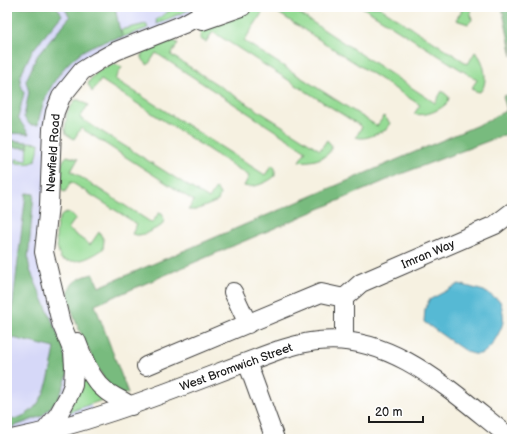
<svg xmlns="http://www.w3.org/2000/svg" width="519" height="446" viewBox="0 0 519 446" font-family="'Balsamiq Sans',sans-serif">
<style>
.built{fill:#d6d8f8}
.green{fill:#95db94;stroke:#587c58}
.forest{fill:#78bb7e;stroke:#4a6c4d}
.water{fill:#56b9d4;stroke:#396a78}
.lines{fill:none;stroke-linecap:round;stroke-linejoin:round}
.minor-casing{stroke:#3d3c3a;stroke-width:20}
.minor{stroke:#fff;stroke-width:18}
.labels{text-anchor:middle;stroke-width:3;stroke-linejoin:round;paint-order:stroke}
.street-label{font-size:12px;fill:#1c1c1c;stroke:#fff}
</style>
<rect width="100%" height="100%" fill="#fff"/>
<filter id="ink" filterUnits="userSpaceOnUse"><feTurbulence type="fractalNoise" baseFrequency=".025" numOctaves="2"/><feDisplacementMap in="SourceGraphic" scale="8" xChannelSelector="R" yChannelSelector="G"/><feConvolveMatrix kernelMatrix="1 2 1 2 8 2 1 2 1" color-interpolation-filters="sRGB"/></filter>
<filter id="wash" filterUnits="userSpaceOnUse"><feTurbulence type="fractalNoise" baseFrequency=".012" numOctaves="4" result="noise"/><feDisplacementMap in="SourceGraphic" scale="16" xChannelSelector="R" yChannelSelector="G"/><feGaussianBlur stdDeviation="0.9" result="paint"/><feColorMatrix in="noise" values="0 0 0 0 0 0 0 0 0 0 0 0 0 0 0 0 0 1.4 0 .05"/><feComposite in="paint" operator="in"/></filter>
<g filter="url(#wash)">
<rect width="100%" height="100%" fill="#f6f1e1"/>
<path class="built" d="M7,7h220l-111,44 -55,46 -12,178 46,143 -88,21z"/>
<path class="green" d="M175,7h20l-38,17 -1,-4z
M253,7h13l-22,34 133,85 7,-10 6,7 -4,7c-9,3 -21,11 -30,7l6,-10 -149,-95 -7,10 -6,-3 1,-12z
M269,7h30l-2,5 138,91 7,-12 7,6 -1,5c-7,8 -23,15 -34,12l6,-9z
M362,7h17l89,57 7,-12c9,6 14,30 6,39l-3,1 -7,-3 6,-9z
M457,7h13l2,13 -4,4 -12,-4 6,-10z
M146,24l2,4 -25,9 -3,-7z
M171,40l7,3 -7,12 149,95 7,-10 5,6c-1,12 -22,17 -33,15l7,-10 -150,-98 -8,12c-5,-4 -8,-8 -5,-14z
M115,64l7,3 -7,12 150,96 7,-10 3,3v8c-6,6 -23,13 -31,10l5,-10 -148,-96 -9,12 -4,-8c3,-9 17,-19 27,-20z
M75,100h4l9,5 -8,13 129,81 7,-11 4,6 -2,7 -22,9h-8l6,-9 -113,-73 -7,11 -8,-5 -1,-4 2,-17z
M28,142l11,1c-2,20 -3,22 -23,20v-4l11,2z
M67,156l11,3 -7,12 81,52 7,-10 3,1c3,5 2,8 -1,12 -9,4 -20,12 -29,8l5,-10 -66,-42 -6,10 -3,-1c-3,-8 -3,-30 5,-35z
M67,212l9,6 -8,11 22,16 9,-13 5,8 -1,9c-12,9 -29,16 -42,10 -6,-12 -9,-42 6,-47z
M80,371l25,28 -36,13z"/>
<path class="forest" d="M15,7h42l5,8 -30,36 -11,23 -1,9 4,10 -6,25 11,16 -22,-1v-115z
M64,7h51l4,20 4,10c-11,2 -23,5 -33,10 -28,14 -48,49 -52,78h-8l-6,-8 5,-25 -3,-11 11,-25 33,-39z
M502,7h10v49z
M512,94v38l-111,42 -306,131 33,88 -8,2c-3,-2 -8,-4 -10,-7 -10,-13 -47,-84 -41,-98 3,-10 15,-14 24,-16l6,13 386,-165 22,-12 -4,-14z
M7,140l21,2v6l-21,-1z
M26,193l8,1 -6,65 2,11 33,76 5,28 -9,24 -17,18 -35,13v-9c38,-3 42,-41 48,-72l-46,-11z"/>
<path class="water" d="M459,284l25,7 16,10c5,16 5,22 -4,37 -14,25 -25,17 -44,4 -9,-7 -19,-13 -28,-20l1,-13 4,-9z"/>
</g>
<g filter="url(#ink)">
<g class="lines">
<g class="minor-casing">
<path id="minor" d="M202,21l40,-14
M233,292l15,32
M344,341v-43l17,-15 134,-58 17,-13
M77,342c6,16 14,37 28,48 8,7 18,10 26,16
M247,362l28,77
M146,366l175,-73 23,5
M44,432l14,-17 11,-20 4,-10 1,-18 -1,-15 -12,-29 -17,-71 5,-47 3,-76 3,-17 6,-15 21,-26 16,-10 18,-10 68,-27 30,-17
M11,439c93,-18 179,-57 268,-89 13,-4 26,-8 39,-9 76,-9 138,55 194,98"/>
</g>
<use href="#minor" class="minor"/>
</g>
</g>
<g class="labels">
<g class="street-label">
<text transform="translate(53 153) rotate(-86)" y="4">Newfield Road</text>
<text transform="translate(428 254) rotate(-23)" y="4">Imran Way</text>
<text transform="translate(236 367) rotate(-20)" y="4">West Bromwich Street</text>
</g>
</g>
<rect width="519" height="446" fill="none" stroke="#fff" stroke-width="24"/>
<path d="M369 416v6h54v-6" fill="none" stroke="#1c1c1c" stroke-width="2"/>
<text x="375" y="416" font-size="12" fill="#1c1c1c" stroke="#ffffff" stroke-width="3" paint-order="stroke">20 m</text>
</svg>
